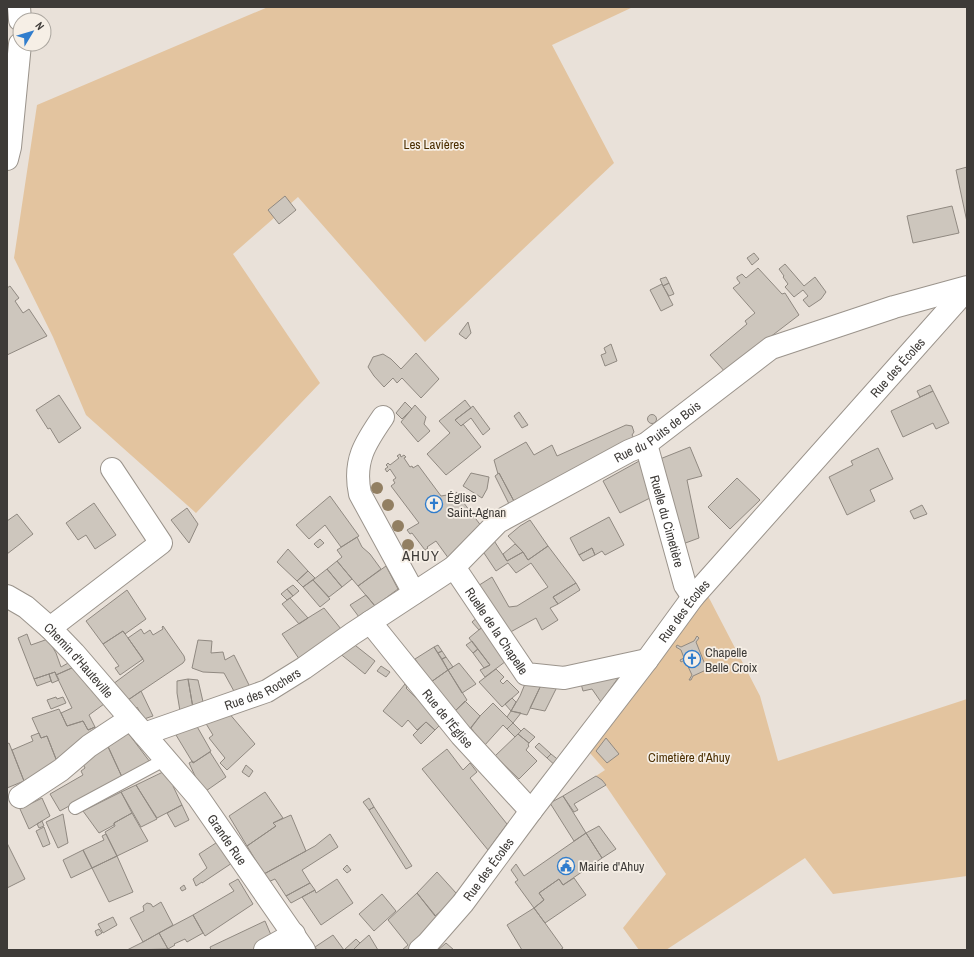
<svg xmlns="http://www.w3.org/2000/svg" width="974" height="957" viewBox="0 0 974 957" font-family="'Archivo Narrow',sans-serif">
<style>
.green{fill:#e3c49f}
.building{fill:#cdc6bd;stroke:#908981}
.lines{fill:none;stroke-linecap:round;stroke-linejoin:round}
.lane-casing{stroke:#9b948c;stroke-width:14}
.street-casing{stroke:#9b948c;stroke-width:24}
.lane{stroke:#fff;stroke-width:12}
.street{stroke:#fff;stroke-width:22}
.tree{fill:#927f62}
.labels{text-anchor:middle;stroke-width:3.5;stroke-linejoin:round;paint-order:stroke}
.park-label{font-size:13px;fill:#4b2e00;stroke:#f6efe6}
.street-label{font-size:13px;fill:#3e3b38;stroke:#f6efe6}
.poi-label{font-size:13px;fill:#3e3b38;stroke:#f6efe6;text-anchor:start}
.quarter-label{font-size:15px;letter-spacing:1px;fill:#3e3b38;stroke:#f6efe6}
</style>
<rect width="100%" height="100%" fill="#e9e1d9"/>
<path class="green" d="M268,7h365l-81,38 62,118 -189,179 -127,-145 -65,57 87,129 -124,130 -110,-98 -33,-78 -39,-79 23,-153z
M708,596l52,100 18,65 189,-62v177l-134,18 -28,-36 -139,92h-27l-16,-22 43,-54 -64,-94 -6,-4 9,-6 -16,-18 80,-112z"/>
<path class="building" d="M967,167v55l-11,-52z
M285,196l11,14 -17,14 -11,-14z
M952,206l7,27 -46,10 -6,-27z
M754,253l5,6 -7,6 -5,-7z
M785,264l19,22 11,-9 11,15 -5,7 -12,8 -6,-7 5,-4 -5,-6 -9,7 -9,-10 3,-3 -5,-7 1,-1 -5,-7z
M758,268l24,26 3,-1 14,22 -38,29 -35,29 -16,-18 37,-31 -2,-3 10,-8 -22,-25 7,-5 -3,-4v-2l5,-3 4,4z
M666,277l3,6 -6,3 -3,-7z
M669,283l5,11 -5,2 -6,-10z
M662,284l11,21 -12,6 -11,-21z
M10,286l9,12 -4,3 8,12 6,-4 18,27 -40,19v-67z
M468,322l3,11 -5,6 -7,-5z
M611,344l6,17 -12,5 -4,-11 5,-2 -2,-5z
M416,353l23,26 -18,19 -19,-20 -5,5 -4,-5 -9,9 -10,-11 -6,-9 5,-10 10,-3 8,5 10,10z
M930,385l3,6 -13,6 -3,-6z
M933,391l16,32 -13,6 -3,-6 -30,14 -12,-26z
M59,395l22,33 -22,15 -9,-15 -2,1 -12,-19z
M465,400l6,8 -16,12 6,6 2,-2 18,23 -35,28 -19,-21 23,-21 -11,-12z
M405,402l7,7 -10,10 -6,-6z
M415,405l11,12 -2,7 6,7 -12,11 -17,-20z
M473,406l17,23 -7,6 -12,-17 -10,8 -6,-6z
M519,412l9,13 -6,3 -8,-12z
M647.5 419a4.5 4.5 0 1 1 9 0a4.5 4.5 0 1 1-9 0Z
M626,425l6,1 2,6 -2,3 4,7 -120,63 -17,-32 -1,1 -4,-14 32,-18 8,13 18,-10 5,11z
M690,447l12,29 -15,4 12,58 -19,7 -20,-86z
M878,448l15,31 -23,11 5,11 -28,14 -18,-38 24,-12 -2,-4z
M400,454l1,3 3,-2 2,2 -2,1 6,9 2,-1 1,2 5,-3 23,31 6,-1 3,3 7,-6v2l28,37 -36,28 -13,-18 -9,6 1,1 -3,2 -13,-17 -2,1 -3,-4 12,-7 -28,-37 4,-3 -2,-3 3,-2 -6,-9 -3,3 -2,-3 3,-2 -2,-2 2,-2 2,2 9,-7 -2,-2z
M641,460l11,37 -32,16 -17,-32z
M471,473l18,4 -2,12 -5,9 -19,-12z
M499,473l17,32 -5,3 -16,-32z
M737,478l23,22 -30,29 -22,-22z
M330,496l29,40 -18,11 -16,-22 -16,14 -13,-14z
M94,503l22,32 -21,14 -9,-14 -8,5 -12,-17z
M922,505l5,9 -13,5 -4,-8z
M187,508l11,16 -9,19 -18,-23z
M17,514l16,20 -26,20v-33z
M609,517l15,28 -19,10 -3,-4 -7,4 -3,-7 -13,7 -9,-17z
M530,520l18,26 -20,14 -5,-8 -15,-16 12,-10z
M357,537l5,10 8,7 11,15 -23,17 -21,-25 5,-4 -5,-7z
M320,539l4,4 -6,5 -4,-4z
M493,539l14,22 16,-9 5,8 20,-14 28,37 -23,14 5,7 -8,4 8,12 -16,10 -6,-12 -31,17 -32,-46 19,-12 17,30 8,-1 31,-19 -17,-24 -15,10 -8,-10 -12,8 -14,-21z
M515,544l8,8 -16,9 -4,-7z
M592,548l3,7 -12,6 -4,-6z
M288,549l20,22 -11,10 -20,-19z
M337,561l15,18 -10,8 -15,-18z
M386,566l12,23 -23,17 -17,-20z
M327,569l15,18 -13,10 -16,-17z
M308,571l7,7 -12,9 -6,-6z
M313,580l17,19 -10,8 -17,-20z
M576,583l4,7 -22,14 -5,-7z
M293,585l6,6 -6,5 -6,-7z
M287,589l6,7 -6,4 -6,-6z
M127,590l19,29 -21,15 -2,-3 -20,13 -17,-23z
M366,595l9,11 -16,11 -9,-12z
M290,598l18,20 -9,6 -17,-20z
M324,608l17,21 -39,34 -20,-29z
M479,616l7,8 -7,6 -7,-8z
M486,624l24,34 -25,19 -5,-7 10,-5 -21,-27z
M163,626l21,30 1,4 -2,3 -55,37 -15,-16 31,-23 -16,-23 13,-9 3,5 6,-4 3,5 10,-6 -1,-2z
M123,631l20,28 -23,16 -5,-7 4,-2 -16,-22z
M27,634l4,11 17,-6 8,14 5,14 9,-5 4,5 -18,8 -1,-3 -21,7 -16,-41z
M697,636l2,2 -3,4 10,25 5,3 -1,2 -4,-2 -13,6 -2,4h-2l3,-5 -7,-15 -4,2 -1,-2 4,-2 -3,-8 -5,-3 1,-2 4,2 13,-6z
M198,640l14,1 -1,12 12,-1 2,8 9,-5 16,32 -15,6 -11,-20 -21,-1 -11,-4z
M472,641l6,8 -5,4 -7,-8z
M351,642l24,19 -10,13 -27,-22z
M438,645l4,6 -4,2 -4,-6z
M434,647l14,23 -17,12 -16,-23z
M478,649l12,16 -6,3 -11,-15z
M442,651l4,6 -4,2 -4,-6z
M446,657l7,10 -5,3 -6,-11z
M459,663l17,21 -14,9 -14,-23z
M381,666l9,6 -4,5 -9,-6z
M74,667l15,21 3,-2 12,18 -15,11 6,12 -7,3 -5,-9 -16,5 -6,-13 11,-5 -16,-33z
M496,669l8,8 -4,4 3,3 4,-4 12,12 -17,15 -23,-25z
M448,670l19,30 -14,13 -22,-31z
M55,672l4,8 -7,3 -3,-9z
M612,672l6,6 -17,24 -9,-13 -9,2 -3,-11z
M49,674l2,7 -14,5 -3,-7z
M188,679l10,1 6,26 -11,2z
M188,679l5,29 -13,3 -3,-18v-12z
M527,679l16,2 -16,34 -16,-4 9,-15z
M543,681l16,2 -14,28 -15,-3z
M405,684l2,3 -1,1 36,35 -7,7 -9,-8 -9,8 -9,-10 -6,7 -19,-16z
M141,691l12,25 -9,3 -7,-12 -1,1 -8,-8z
M56,697l1,2 6,-2 3,6 -15,6 -4,-9z
M512,698l4,4 -5,9 -6,-7z
M465,701l15,15 -12,15 -15,-18z
M493,703l20,20 -6,6 -4,-4 -19,21 -13,-18 9,-12z
M59,709l8,17 16,-5 5,9 7,-3 3,6 -42,26 -9,-23 -6,2 -9,-20z
M511,711l10,2 -8,10 -6,-6z
M228,712l27,32 -28,26 -7,-7 5,-5 -16,-20 4,-3 -8,-13z
M426,722l9,8 -14,14 -8,-9z
M195,723l16,28 -18,12 -17,-28z
M513,723l8,8 -6,6 -8,-8z
M524,728l11,9 -6,6 -11,-9z
M39,733l2,5 6,-2 9,23 1,-1 3,7 -36,16 -12,-31 21,-9 -2,-5z
M128,733l22,29 -28,15 -14,-30z
M518,734l11,9 -1,2 1,1 -3,4 11,11 -18,18 -24,-23z
M606,738l13,16 -12,9 -11,-12z
M9,743l15,38 -17,7v-44z
M539,743l12,11 -4,4 -12,-11z
M107,744l15,33 -62,34 -10,-17 33,-19 -2,-4 4,-3 -3,-6z
M447,749l16,21 7,-7 7,9 -7,6 37,46 -19,26 -66,-81z
M210,752l16,25 -23,16 -14,-30 4,-2v2z
M551,754l10,8 -4,5 -10,-9z
M246,765l7,6 -4,6 -7,-5z
M165,771l10,14 -2,1 9,19 -25,13 -21,-33z
M596,776l6,4 4,5 -32,19 4,6 -4,2 -11,-16z
M136,785l21,34 -16,8 -20,-35z
M121,792l11,21 -18,10v2l-15,8 -16,-22z
M265,792l18,26 -10,5 3,3 -29,20 -18,-30z
M563,796l23,37 -12,8 -24,-38z
M42,798l8,18 -21,13 -9,-20z
M369,798l5,9 -5,3 -6,-8z
M182,805l7,15 -14,7 -8,-14z
M374,807l38,59 -6,3 -37,-59z
M132,813l16,28 -31,15 -12,-24 10,-6 -1,-3z
M63,814l5,29 -10,5 -12,-26z
M291,815l15,36 -42,23 -17,-28 29,-20 -3,-3z
M42,821l2,5 -5,2 -2,-4z
M599,826l17,23 -14,9 -16,-25z
M44,827l6,17 -7,3 -7,-16z
M586,833l16,25 -39,27 -4,-6 -20,14 5,7 -10,8 -19,-26 3,-2 -7,-10 5,-6 8,12z
M106,834l11,22 -25,12 -9,-18 21,-10 -2,-4z
M330,834l8,13 -36,23 8,13 -24,13 -11,-17 -7,3 -4,-8 51,-28z
M219,841l13,22 -30,20v-1l-6,4 -3,-7 14,-11 -8,-14z
M7,843l18,36 -18,9z
M83,850l9,18 -21,10 -8,-18z
M117,856l16,36 -24,10 -17,-34z
M347,865l4,5 -4,3 -4,-4z
M437,872l19,21 -9,13 -12,10 -18,-23z
M574,878l12,17 -41,28 -11,-15 10,-8 -5,-7 20,-14 4,6z
M238,879l15,25 -48,32 -12,-21 41,-24 -5,-7z
M337,879l16,24 -32,22 -19,-28 13,-7 1,3z
M310,883l5,7 -24,13 -5,-7z
M184,885l2,4 -4,2 -2,-3z
M417,893l22,27 -25,30h-12l6,-5 -20,-25z
M382,894l14,17 -22,20 -15,-17z
M161,902l12,23 -30,17 -13,-24 14,-7 -1,-5 4,-3 4,1 2,3z
M534,908l11,15 18,25 -3,2h-38l-15,-25z
M193,915l10,18 -16,9 -2,-3 -11,5 1,1 -7,4 -9,-16z
M113,917l4,8 -14,8 -5,-9z
M265,921l9,21 -16,8h-47l-1,-3z
M99,929l3,4 -5,3 -2,-5z
M159,933l9,16 -41,1 16,-8z
M333,935l11,15h-27l-2,-3z
M369,935l9,15h-25l7,-7z
M356,939l4,4 -7,7h-9z
M446,943l8,7h-16z"/>
<g class="lines">
<g class="lane-casing">
<path id="lane" d="M75,808l91,-49"/>
</g>
<g class="street-casing">
<g id="street">
<path d="M19,7l1,13"/>
<path d="M7,159l3,-12 10,-103"/>
<path d="M383,417c-18,26 -30,44 -23,77l54,99"/>
<path id="s1" d="M646,444l39,141 8,12"/>
<path id="s2" d="M454,567l72,107 38,4 83,-18"/>
<path id="s3" d="M7,596l19,11 24,21 24,25 124,144 106,153"/>
<path id="s4" d="M370,622l91,113 70,76"/>
<path d="M50,628l111,-85 -49,-74"/>
<path id="s5" d="M144,734l123,-43 37,-23 48,-34 102,-67 44,-45 131,-71 17,-7 125,-96 123,-41 73,-20"/>
<path d="M20,797l41,-27 28,-24 41,-27"/>
<path d="M265,950l29,-16"/>
<path id="s6" d="M420,950l8,-7 35,-40 68,-92 116,-151 46,-63 274,-308"/>
</g>
</g>
<use href="#lane" class="lane"/>
<use href="#street" class="street"/>
</g>
<g class="tree">
<circle cx="377" cy="488" r="6"/>
<circle cx="388" cy="505" r="6"/>
<circle cx="398" cy="526" r="6"/>
<circle cx="408" cy="545" r="6"/>
</g>
<defs>
<g id="church-ring" transform="scale(0.9)"><circle r="9.5" fill="#f6efe6" stroke="#307dcd" stroke-width="1.5"/><path d="M-1.2-6h2.4v3.5h3.3v2.4h-3.3V6h-2.4V-.1h-3.3v-2.4h3.3Z" fill="#307dcd"/></g>
<g id="civic-ring" transform="scale(0.9)"><circle r="9.5" fill="#f6efe6" stroke="#307dcd" stroke-width="1.5"/><path d="M-.6-6.5H3V-4.5H.6V-3L4-1V1h2V6H-6V1h2V-1L-.6-3ZM-1.2 2.5V6h2.4V2.5Z" fill="#307dcd"/></g>
</defs>
<g fill-rule="evenodd">
<use href="#church-ring" x="434" y="504"/>
<use href="#church-ring" x="692" y="659"/>
<use href="#civic-ring" x="566" y="866"/>
</g>
<g class="labels">
<g class="park-label">
<text x="434" y="149">Les Lavières</text>
<text x="689" y="762">Cimetière d'Ahuy</text>
</g>
<g class="street-label">
<text dy="5" stroke="none"><textPath href="#s6" startOffset="754">Rue des Écoles</textPath></text>
<text dy="5" stroke="none"><textPath href="#s5" startOffset="601">Rue du Puits de Bois</textPath></text>
<text dy="5" stroke="none"><textPath href="#s1" startOffset="80">Ruelle du Cimetière</textPath></text>
<text dy="5" stroke="none"><textPath href="#s6" startOffset="430">Rue des Écoles</textPath></text>
<text dy="5" stroke="none"><textPath href="#s2" startOffset="77">Ruelle de la Chapelle</textPath></text>
<text dy="5" stroke="none"><textPath href="#s3" startOffset="97">Chemin d'Hauteville</textPath></text>
<text dy="5" stroke="none"><textPath href="#s5" startOffset="127">Rue des Rochers</textPath></text>
<text dy="5" stroke="none"><textPath href="#s4" startOffset="124">Rue de l'Église</textPath></text>
<text dy="5" stroke="none"><textPath href="#s3" startOffset="330">Grande Rue</textPath></text>
<text dy="5" stroke="none"><textPath href="#s6" startOffset="106">Rue des Écoles</textPath></text>
</g>
<g class="poi-label">
<text x="447" y="502">Église<tspan x="447" dy="15">Saint-Agnan</tspan></text>
<text x="705" y="657">Chapelle<tspan x="705" dy="15">Belle Croix</tspan></text>
<text x="579" y="871">Mairie d'Ahuy</text>
</g>
<g class="quarter-label">
<text x="421" y="561">AHUY</text>
</g>
</g>
<rect width="974" height="957" fill="none" stroke="#3e3b38" stroke-width="16"/>
<g transform="translate(32 32) rotate(52)"><circle r="19" fill="#f6efe6" stroke="#aca7a0"/>
<path d="M0-3L7 15L0 10L-7 15Z" fill="#307dcd"/>
<text y="-6" font-size="11" font-weight="bold" text-anchor="middle" fill="#3e3b38">N</text>
</g>
</svg>
